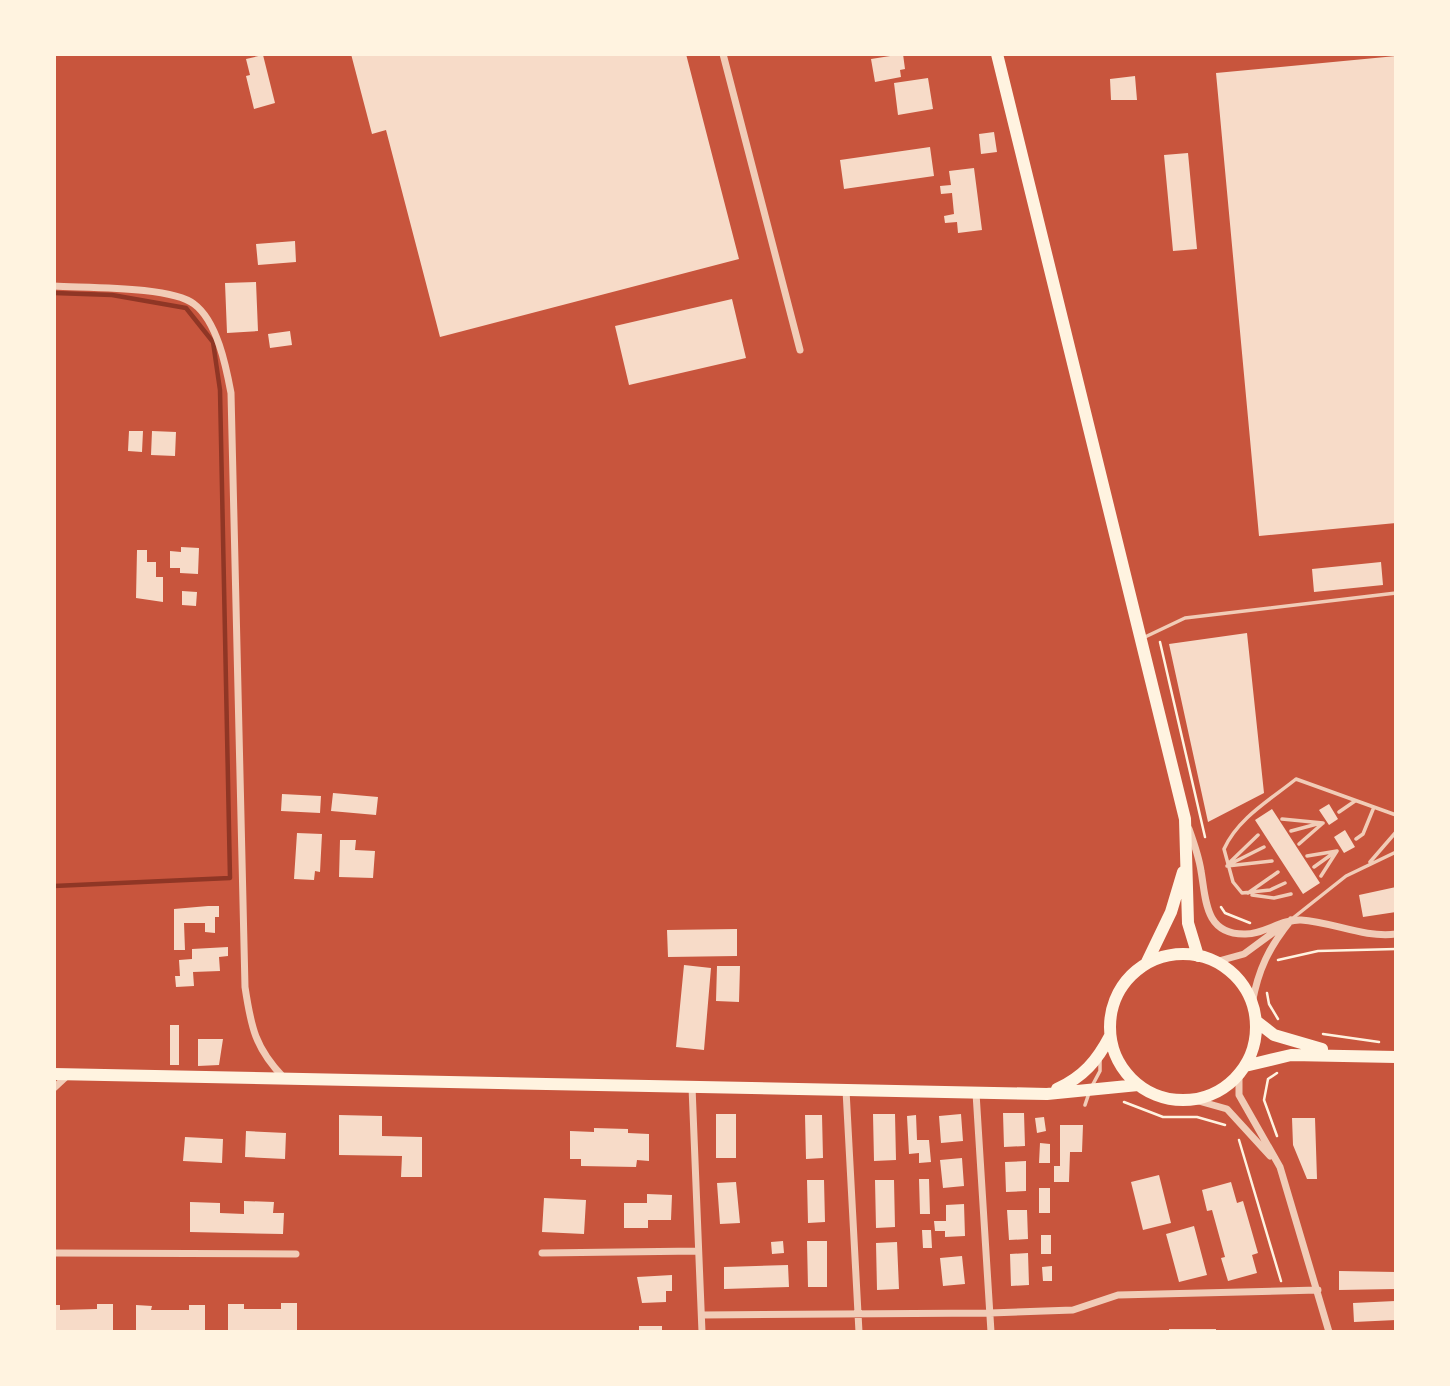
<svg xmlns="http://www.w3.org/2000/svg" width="1450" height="1386" viewBox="0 0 1450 1386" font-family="'PT Serif',serif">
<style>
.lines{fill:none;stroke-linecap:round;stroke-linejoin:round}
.stream{stroke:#8f3625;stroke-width:4.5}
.building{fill:#f7dbc8}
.path{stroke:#fff3e0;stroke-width:2.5}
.service{stroke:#f1ccb7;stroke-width:3.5}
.minor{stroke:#f1ccb7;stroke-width:7}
.primary{stroke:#fff3e0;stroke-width:12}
</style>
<rect width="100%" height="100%" fill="#c8553d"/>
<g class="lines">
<path class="stream" d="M54,293l58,2 74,13 27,34 7,48 10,488 -176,8"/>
</g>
<path class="building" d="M351,54h335l53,205 -299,78 -54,-207 -14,4z
M903,54l2,15 -5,1 1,7 -26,5 -4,-23z
M263,55l12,48 -21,6 -8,-33 4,-1 -4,-16z
M1396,56v467l-137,13 -43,-463z
M1135,76l2,24h-26l-1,-21z
M928,78l5,31 -35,6 -4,-32z
M994,132l3,20 -16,2 -2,-20z
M930,147l4,29 -90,13 -4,-29z
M1188,153l9,96 -24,2 -9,-96z
M974,168l8,62 -24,3 -1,-11 -12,1 -1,-7 10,-2 -2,-21 -11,1 -1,-8 11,-1 -2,-14z
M295,241l1,21 -38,3 -2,-21z
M256,282l2,49 -31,2 -2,-50z
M732,299l14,59 -117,27 -14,-59z
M290,331l2,14 -22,3 -2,-14z
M129,431h14l-1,21 -14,-1z
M152,431l24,1 -1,24 -24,-1z
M181,547l18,1 -1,26 -18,-1v-5h-10v-17l11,1z
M137,550h10v12h9v15h7v25l-27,-4z
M1381,562l2,23 -69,7 -2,-23z
M182,591l15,1 -1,14 -14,-1z
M1247,633l17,160 -56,29 -39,-178z
M333,793l45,4 -2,18 -45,-4z
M282,794l39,2 -1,17 -39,-2z
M1329,804l9,15 -9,6 -10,-15z
M1272,809l48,74 -17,11 -48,-74z
M1345,830l10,17 -11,6 -10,-16z
M297,833l25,1 -2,38 -5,-1 -1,9 -20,-1z
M340,840h16l-1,10 20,1 -2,27 -34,-1z
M1396,887v25l-33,5 -4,-22z
M208,906h11v11h-4v16l-10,-1v-9h-21l1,27h-11v-41z
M737,929v27l-69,1 -1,-27z
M228,947v9l-9,1 1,14 -27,1 1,14 -18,1 -1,-11h5l-1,-16 13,-1v-10z
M684,965l27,3 -7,82 -28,-3z
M717,966h23l-1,36 -23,-1z
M170,1025h9v40h-9z
M198,1039h25l-4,26 -21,1z
M1003,1113h21l1,33 -21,1z
M716,1114h20v44h-20z
M873,1114h22l1,46 -22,1z
M961,1114l2,27 -22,2 -2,-27z
M339,1115l43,1v20l40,1v40h-21l1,-21 -63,-1z
M805,1115h17l1,43 -17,1z
M916,1115l1,25h12l2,22 -12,1v-10l-10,1 -2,-38z
M1044,1117l2,14 -9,2 -2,-15z
M1292,1118h23l2,61h-10l-14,-34z
M1060,1125h23l-1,27h-12l-1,30h-15v-16h6z
M594,1128l34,1v4l21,1v27l-12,-1 -1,7 -55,-1v-7h-11v-28l24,1z
M246,1131l40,2 -1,26 -40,-2z
M185,1137l38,2 -1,24 -39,-2z
M1040,1143l10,1v19h-11z
M962,1158l2,28 -21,2 -3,-28z
M1026,1161v30l-20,1 -1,-30z
M1159,1175l12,48 -28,7 -12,-48z
M919,1179h10l1,35h-10z
M807,1180h17l1,42 -17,1z
M875,1180h19l1,47 -19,1z
M736,1182l4,41 -20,1 -3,-41z
M1231,1182l6,21 6,-2 15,52 -6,2 5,18 -29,8 -7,-23 4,-1 -13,-47 -5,1 -5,-21z
M1039,1188h11v25h-11z
M647,1194l25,1 -1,25h-23v8h-24v-25h23z
M544,1198l42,2 -2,34 -42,-2z
M244,1201l30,1 -1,11h11l-1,21 -93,-2v-30l30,1v10l24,1z
M964,1204l1,32 -20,1v-6h-10l-1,-10h12v-16z
M1007,1210h20l1,29 -19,1z
M1194,1226l13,49 -28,7 -13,-48z
M922,1230h9l1,18h-9z
M1041,1235h10v19h-10z
M783,1241l1,12 -12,1 -1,-12z
M807,1241h20v46h-19z
M897,1242l2,47 -22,1 -1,-47z
M1028,1253l1,32 -18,1 -1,-32z
M962,1256l3,28 -22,2 -3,-28z
M788,1265l1,22 -65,2v-22z
M1052,1266v15h-9l-1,-14z
M1339,1271l57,1v17l-57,1z
M672,1275v16h-6v11l-24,1 -5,-26z
M1395,1301l1,19 -42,2 -1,-19z
M281,1303h16v29h-69v-28h16v5h37z
M97,1304h16v28h-59v-27h6v5l37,-1z
M136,1305l16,1 -1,4h38v-5h16v27h-69z
M639,1326h23v6h-23z
M1169,1329h47v3h-47z"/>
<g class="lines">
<path class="path" d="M1160,642l45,195
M1221,907l4,6 25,10
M1278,960l40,-9 78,-2
M1267,993l2,11 9,15
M1323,1034l56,8
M1124,1102l39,15h34l28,8
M1277,1136l-13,-36 4,-21 9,-6
M1239,1140l42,141"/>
<path class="service" d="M1145,637l40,-19 211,-25
M1339,812l16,-11
M1282,819l41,4
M1291,831l26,-7
M1356,839l7,-5 11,-27
M1299,844l24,-21
M1307,856l30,-5
M1370,862l26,-30
M1232,863l32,-16
M1228,864l30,-29
M1227,866l45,-5
M1314,867l21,-15
M1321,876l16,-25
M1285,883l-15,7 -28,3 -9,-11 -9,-33c14,-31 46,-49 72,-70l100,36
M1248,893l30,-21
M1252,895l22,3 17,-4
M1293,918l53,-42 50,-24
M1092,1086l8,-15v-10
M1085,1105l4,-12"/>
<path class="minor" d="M723,54l77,296
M54,286c32,2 117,0 140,18 23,17 32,62 37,89l14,594c6,40 10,61 39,91
M1189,829c5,14 10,28 12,42 5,27 3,63 43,63 19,1 37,-15 57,-14 32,2 62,18 95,14
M1215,962l29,-8 38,-28
M1252,1004c6,-34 17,-57 39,-84
M1239,1074v21l41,72 49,165
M692,1087l10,245
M54,1088l15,-14
M846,1090l13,242
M976,1093l15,239
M1195,1100l32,9 43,47
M54,1253l242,1
M542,1253l156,-2
M702,1315l288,-2 83,-3 45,-15 200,-5"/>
<path class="primary" d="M997,54l188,765 3,104 10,33
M1110 1027a73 73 0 1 1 146 0a73 73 0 1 1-146 0Z
M1146,964l25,-52 12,-40
M1256,1021l18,14 48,14
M1245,1066l46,-11 105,2
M54,1074l993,20 91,-9
M1057,1089c26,-12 40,-28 53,-53"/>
</g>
<rect width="1450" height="1386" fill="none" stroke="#fff3e0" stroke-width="112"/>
</svg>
